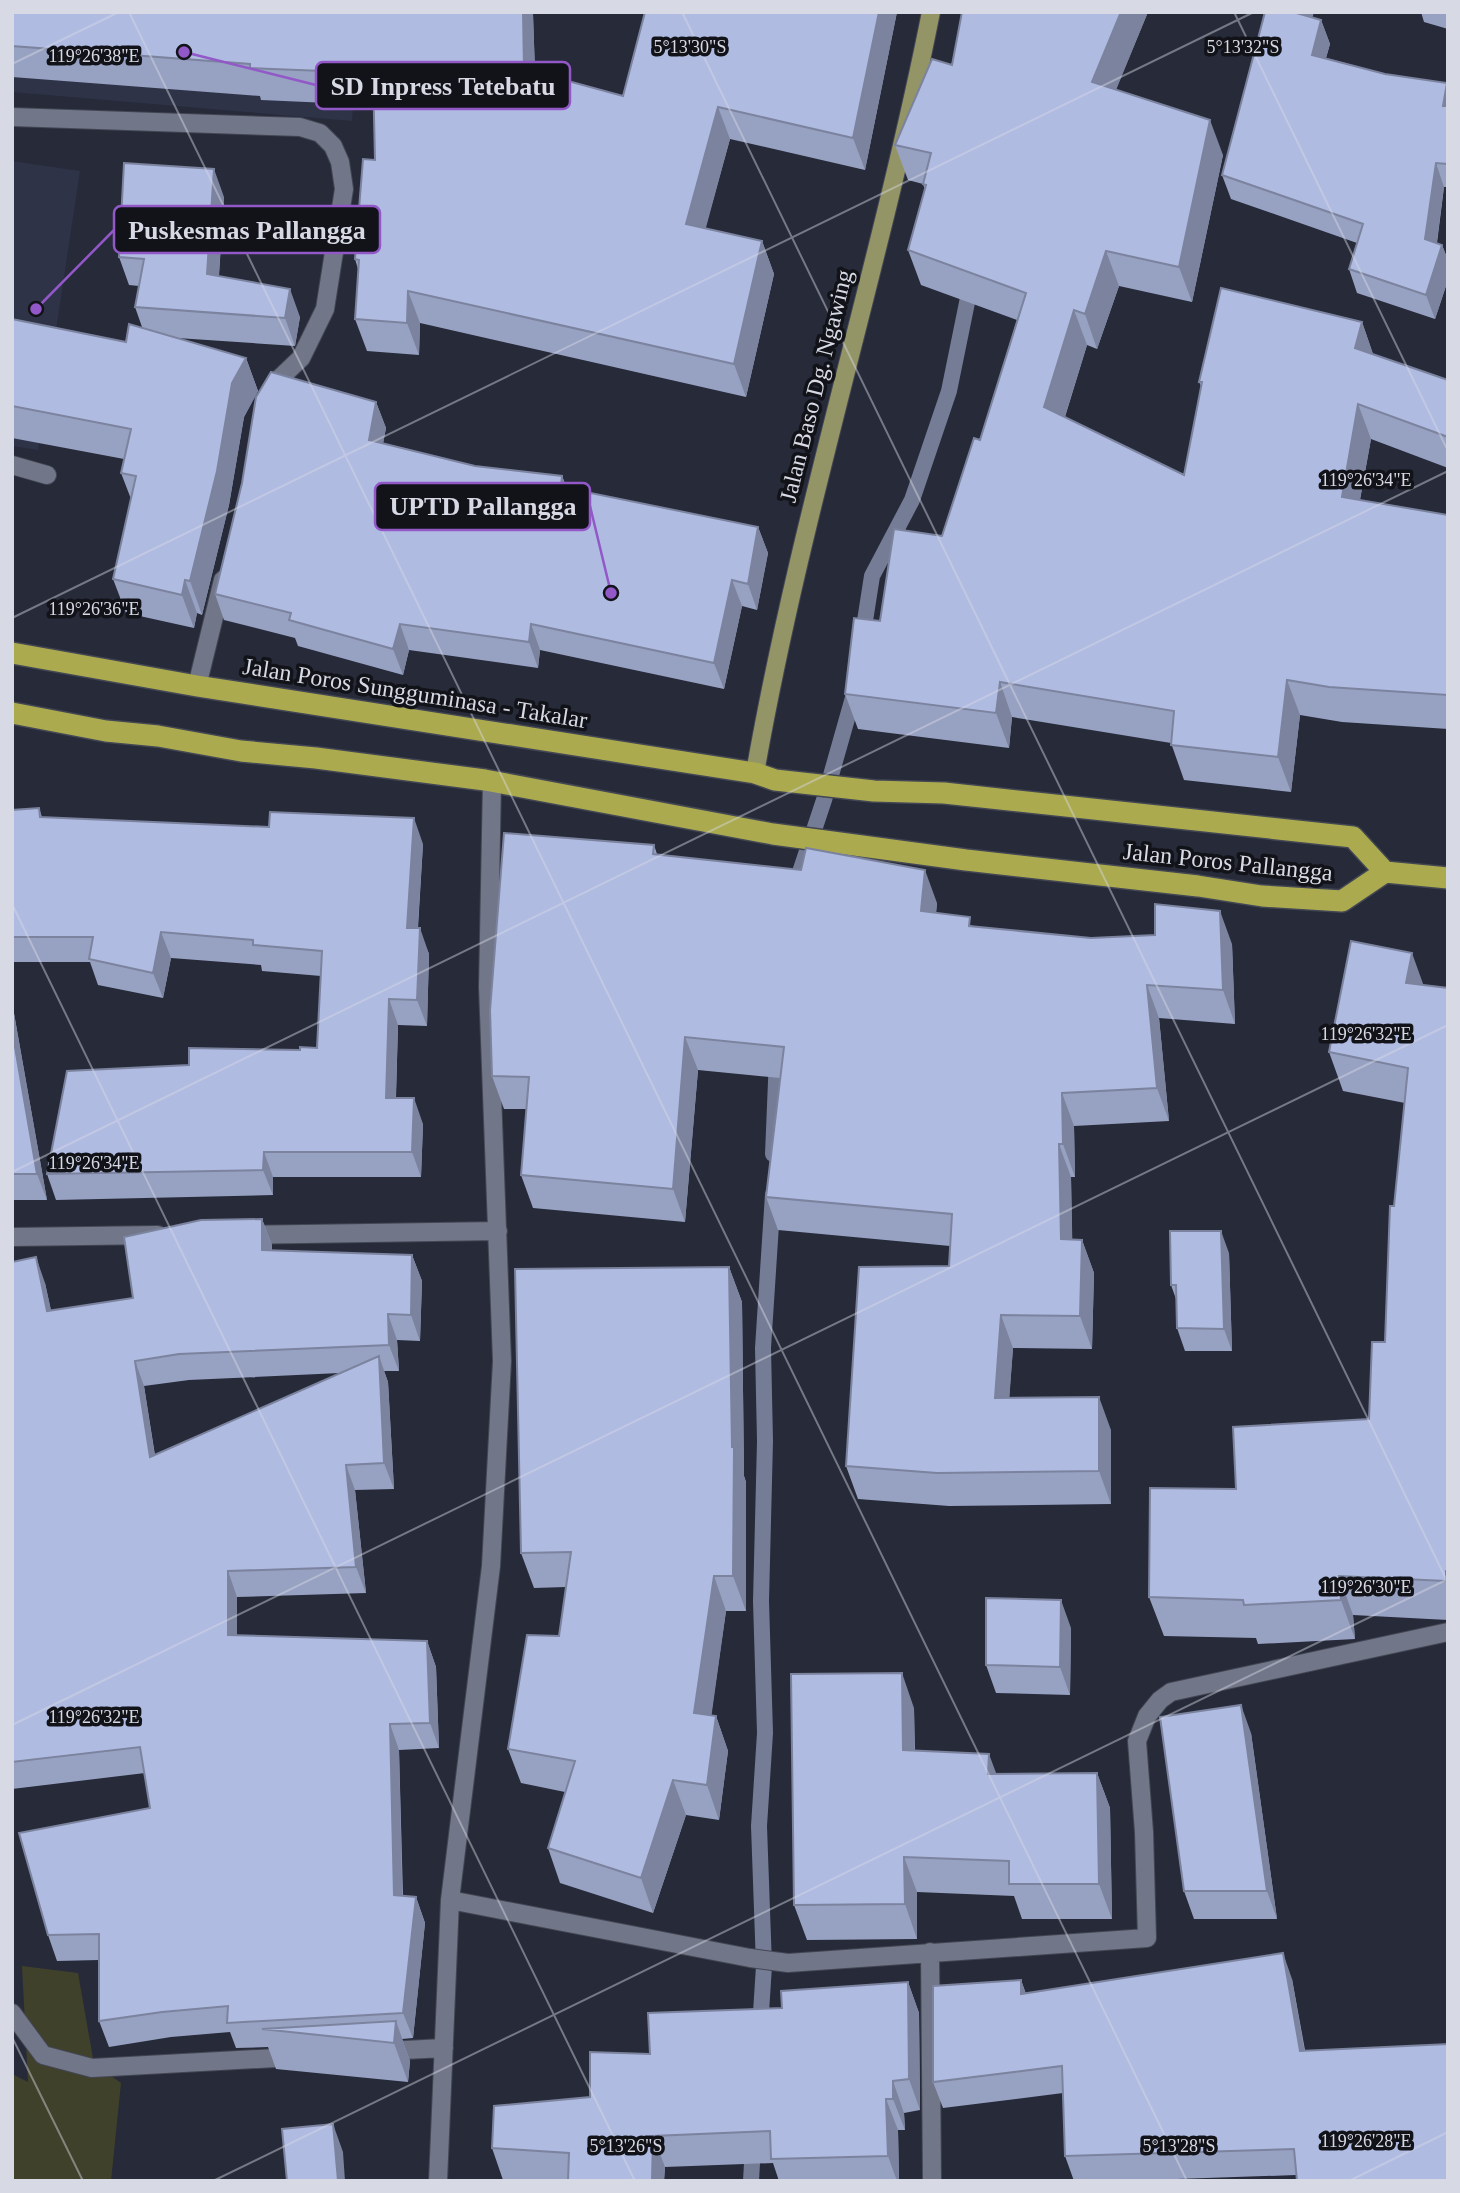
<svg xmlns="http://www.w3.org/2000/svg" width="1460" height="2193" viewBox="0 0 1460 2193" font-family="'Times New Roman',serif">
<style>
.built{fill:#2e3348}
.green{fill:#40412a}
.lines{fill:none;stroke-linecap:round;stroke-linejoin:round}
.stream{stroke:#757c96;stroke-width:16}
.minor-casing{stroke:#434653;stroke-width:20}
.major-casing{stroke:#434653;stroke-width:20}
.highway-casing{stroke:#434653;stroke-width:24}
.minor{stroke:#717688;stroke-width:18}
.major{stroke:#949566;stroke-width:18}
.highway{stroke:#abaa4f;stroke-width:21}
.wall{fill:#97a1c2;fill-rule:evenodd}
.shaded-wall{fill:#7b839e}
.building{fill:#b0bbe2;stroke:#7b839e;stroke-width:2}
.ticks{fill:none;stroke:#d7dae4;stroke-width:2;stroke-opacity:0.45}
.labels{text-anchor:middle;stroke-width:7;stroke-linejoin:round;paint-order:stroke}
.street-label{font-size:24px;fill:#d7dae4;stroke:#111319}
.ticks-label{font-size:18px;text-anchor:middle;fill:#d7dae4;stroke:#111319;stroke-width:7;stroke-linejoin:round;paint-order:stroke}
.leader{fill:none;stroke:#9258c8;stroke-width:2.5}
.callout-dot{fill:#9258c8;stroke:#111319;stroke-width:2.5}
.callout{fill:#111319;stroke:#9258c8;stroke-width:2.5}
.callout-label{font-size:26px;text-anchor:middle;font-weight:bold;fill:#d7dae4}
</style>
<rect width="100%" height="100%" fill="#262a39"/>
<path class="built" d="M12,12h347l-7,109 -340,-29z
M12,161l68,10 -42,279 -26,-4z"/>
<path class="green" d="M22,1966l56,7 16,91 27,19 -10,98h-99v-107l16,8z"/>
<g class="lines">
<path class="stream" d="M862,640l10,-64 40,-76 37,-109 22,-108
M794,890l30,-90 32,-113
M773,1154l4,-97
M760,2028l4,-62 -5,-140 6,-93 -4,-132 4,-160 -2,-93 10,-154
M751,2181l2,-36"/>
<g class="minor-casing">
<path id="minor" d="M12,117l288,10 20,6 13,13 7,16 4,27 -19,120 -24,49 -23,22 -9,15
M12,465l35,10
M197,686l26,-106
M246,1235l252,-4
M12,1237l146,-2
M450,1900l300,58 38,5 359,-25 -3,-106 -7,-91 10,-25 13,-16 11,-8 277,-60
M930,1952l2,229
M12,2013l31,42 49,13 202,-11
M385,2051l59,-3
M438,2181l12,-281 41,-334 11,-205 -14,-374 4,-205"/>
</g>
<g class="major-casing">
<path id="major" d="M755,773c45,-257 125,-505 176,-761"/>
</g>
<g class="highway-casing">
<path id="highway" d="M12,653l185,33 558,87 20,7 99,11 70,2 409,44 32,35
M12,713l94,18 52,5 83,15 75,7 169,22 288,54 193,26 232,26 64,10 80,5 43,-29
M1385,872l63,6"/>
</g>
<use href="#minor" class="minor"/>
<use href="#major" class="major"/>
<use href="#highway" class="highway"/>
</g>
<path class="wall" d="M12,12h525l1,2h-5l2,58 88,24 22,-84h252l-32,158 -135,-31 -25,90 57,12 12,33 -28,123 -326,-74 -1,32 -52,-4 -12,-32 3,-50 -3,-10 20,-99 -1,-55 -113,-5 -1,-4 -248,-19z
M962,12h186l-32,77 107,66 -31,147 -73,-16 -22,63 -10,-4 -22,72 119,58 17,-89 -2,-4 163,-60 11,32 75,26v88l-77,-29 -11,61 88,15v214l-106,-7 -42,-7 -9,77 -107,-12 -13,-37 -159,-26 -3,31 -151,-19 -13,-35 35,-73 62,-85 38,-96 37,-120 -96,-35 -13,-35 17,-60 -2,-6 -15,-4 -13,-35 57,-80z
M1258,12h56l-2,6 9,2 9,24 -4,14 59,16 62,9 1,3v101h-4l-7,56 5,2 6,15v20l-13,39 -78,-26 -8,-24 8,-26 -126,-44 -9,-24 43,-160z
M1421,12h27v17l-24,-7z
M224,197l-5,79 81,41 -5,29 -118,-8 69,20 12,33 -14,26 -15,88 -27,110 -5,-2 -3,15 -68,-15 -13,-34 18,-80 -10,-26 3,-14 -112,-21v-119l114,23 16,-15 -7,-20 4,-21 -10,-1 -10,-28z
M376,402l10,26 -3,15 92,23 87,10 5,12 191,39 10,26 -11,57 -15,-4 -18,83 -184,-39 -2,18 -129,-18 -6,25 -105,-29 -3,-8 -71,-18 -9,-26z
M39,808l3,9 381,27 -5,84 11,26 -2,72 -29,-1 -2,73 27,26 -2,53h-148v18l-217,5 -9,-26 142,-109 128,-17 4,-72 -59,-5 -1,-6 -90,-7 -8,40 -65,-13 -8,-23h-78v-152z
M654,845l3,9 280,49 -1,10 37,13 118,12 141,6 3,80 -76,-6 10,103 -95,5 1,51h-4l1,62 10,1 12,33 -2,76 -79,-1 -4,50 102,32v74l-162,2 -91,-7 -12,-33 103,-200 1,-20 -172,-16 -12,-33 14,-119 -82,-8 -13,152 -152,-14 -12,-33 6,-66h-23l-12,-33z
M1424,985l24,3v632l-95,-5 2,24 -97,5 -2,-6 -92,-2 -15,-39 87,-108 133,-70 16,-77 9,-136 11,-103 -62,-12 -14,-39z
M12,1002l35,198h-35z
M262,1219l10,26v5l140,5 10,26 -2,60 -23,-1 2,31h-15l4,11 6,107 -39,1 11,103 -129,4v38l190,6 9,26 3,81 -40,2 4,146 13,1 9,26 -12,115 -11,1 8,22 -2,21 -132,-13 -8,-22 -32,1 -6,-16 -59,5 -62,10 -10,-26v-61l-42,1 -9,-26 102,-127 -5,-35 -133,16v-527l33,21 6,28 82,-13zM340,1373l-185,82 -11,-69 45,-6z
M1229,1253l3,98h-47l-8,-23 -1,-29 -5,-14z
M729,1267l13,35 2,174 2,6v129h-20l-15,104 5,1 12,35 -9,69 -33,-5 -33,98 -93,-30 -12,-35 17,-56 -44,-9 -13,-34 51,-113 7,-49 -32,1 -13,-35z
M1071,1628l-1,67 -74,-2 -10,-28z
M914,1708l1,43 81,22h101l13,35 2,111h-90l-8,-23 -97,-4v47l-110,1 -13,-35z
M1251,1733l26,186h-83l-10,-28z
M1292,1979l13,71 -9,125 -178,6h-44l-9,-25 -2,-63 -120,15 -10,-26 88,-102 5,14z
M908,1982l11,31 1,97 -16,3 1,17h-7l1,51h-120l-6,-18 -108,4 -1,14h-142l-19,-1 -11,-32 98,-51 60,-43 132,-46z"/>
<path class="shaded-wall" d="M523,12h10v2l3,87 -12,-32z
M879,12h18l-32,158 -12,-32z
M1121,12h27l-43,105 -13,-35z
M1296,12h18l-10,23z
M1321,20l9,24 -10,35 -8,-24z
M1447,83l1,3v32l-5,-12z
M718,107l12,32 -32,118 -12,-33z
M1210,120l13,35 -31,147 -13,-35z
M1436,163l8,24 -10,76 -9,-24z
M214,169l10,28 -7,105 -10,-28z
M762,241l12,33 -28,123 -12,-33z
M1442,245l6,15v20l-13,39 -9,-24z
M1106,251l13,35 -22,63 -12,-35z
M290,289l10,28 -5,29 -10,-28z
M408,291l12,32 -1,32 -12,-32z
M1074,310l13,35 -30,97 -13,-35z
M1362,322l12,35 -19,-9z
M246,358l12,33 -14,26 -15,88 -27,110 -12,-34 42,-198z
M376,402l10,26 -7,38 -10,-26z
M1358,404l13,35 -17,93 -12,-35z
M562,476l10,26 -11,-15z
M758,527l10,26 -11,57 -9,-26z
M185,580l12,33 -3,15 -12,-33z
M732,580l10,26 -18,83 -10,-26z
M400,624l9,26 -6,25 -10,-26z
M531,624l9,26 -2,18 -9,-26z
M1287,680l13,35 -9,77 -13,-35z
M1000,682l12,35 -3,31 -13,-35z
M414,818l9,26 -7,110 -9,-26z
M925,870l12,33 -4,41 -12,-33z
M1220,911l12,33 3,80 -12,-34z
M420,928l9,26 -2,72 -10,-26z
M161,932l10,26 -8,40 -10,-25z
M1412,953l14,39 -20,-9z
M1147,985l12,33 10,103 -12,-33z
M389,999l9,26 -3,99 -9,-26z
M12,1002l35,198 -10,-26 -25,-144z
M685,1037l13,33 -13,152 -12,-33z
M1062,1093l12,33 1,51 -12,-33z
M414,1098l9,26 -2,53 -9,-25z
M1059,1144l12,33 2,95 -12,-33z
M264,1152l9,25v18l-10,-25z
M262,1219l10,26 -1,31 -9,-26z
M1221,1231l8,22 3,98 -8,-22z
M1082,1240l12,33 -2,76 -12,-33z
M412,1255l10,26 -2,60 -9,-26z
M36,1257l9,26 12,54 -10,-26z
M729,1267l13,35 2,174 2,6v129l-13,-35z
M388,1314l9,26 2,31 -10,-26z
M1001,1315l12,33 -6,83 -12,-33z
M379,1356l9,26 6,107 -10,-26z
M135,1361l9,25 15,97 -9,-26z
M1099,1397l12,33v74l-12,-33z
M346,1465l9,25 11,103 -10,-26z
M228,1571l9,26v64l-9,-26z
M714,1576l12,35 -19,137 -13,-35z
M1339,1576l14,39 2,24 -14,-39z
M1061,1600l10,28 -1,67 -10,-28z
M427,1641l9,26 3,81 -9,-25z
M902,1673l12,35 1,78 -12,-36z
M1241,1705l10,28 26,186 -10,-28z
M716,1716l12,35 -9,69 -12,-35z
M390,1724l9,26 4,171 -9,-26z
M989,1754l13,35 -14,-15z
M1097,1773l13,35 2,111 -13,-35z
M673,1780l13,35 -33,98 -12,-35z
M904,1857l13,35v47l-12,-35z
M416,1897l9,26 -12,115 -10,-25z
M1283,1953l9,26 17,97 -9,-25z
M1021,1980l9,25 -9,-11z
M908,1982l11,31 1,97 -11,-31z
M396,2021l14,40 -2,21 -14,-39z
M893,2081l11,32 1,17 -12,-31z
M886,2099l12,31 1,51h-2l-9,-25z
M333,2124l10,28 2,29h-7z
M653,2136l12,31 -1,14h-12z"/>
<path class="building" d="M12,12h511l1,57 99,27 22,-84h234l-26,126 -135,-31 -32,117 76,17 -28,123 -326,-73 -1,32 -52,-4 4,-59 -4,-1 8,-100 12,1 -2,-87 -123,-5v-4l-238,-18z
M962,12h159l-29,70 118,38 -31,147 -73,-16 -21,63 -11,-4 -30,97 140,68 18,-93h-3l22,-94 141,34 -7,26 93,32v57l-90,-33 -16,93 106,18v180l-119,-8 -42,-7 -9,77 -107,-12 3,-34 -174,-29 -4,31 -151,-19 9,-76 26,3 14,-92 48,7 32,-98 6,2 46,-147 -118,-43 18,-65 -3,-1 8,-31 -36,-8 37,-86 20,6z
M1265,12h28l28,8 -9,35 73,19 62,9 -4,23h5v58l-12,-1 -11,76 17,6 -16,50 -77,-26 14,-45 -141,-49z
M124,163l90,6 -7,105 83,15 -5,29 -150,-11 9,-48 -25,-2z
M12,319l114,23 3,-18 117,34 -14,25 -15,88 -27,110 -5,-1 -3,15 -69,-16 23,-103 -15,-3 10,-44 -119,-23z
M271,372l105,30 -7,38 106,26 87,10 -1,11 197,40 -10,57 -16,-4 -18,83 -183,-39 -2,18 -129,-18 -7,25 -104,-29 2,-7 -76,-19 27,-111 14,-86z
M39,808l1,9 229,10 1,-15 144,6 -7,110h13l-3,72 -28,-1 -3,99h28l-2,54h-148l-1,18 -216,4 20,-103 122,-6v-17l111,2v-3l17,1 5,-97 -69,-6v-5l-92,-8 -8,41 -64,-14 4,-22h-81v-127z
M504,833l150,12 -1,9 148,16 5,-22 119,22 -4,41 49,6 -1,9 122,12 64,-3v-31l65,7 3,79 -76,-5 10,103 -95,5 1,51h-4l2,95 21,1 -2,76 -79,-1 -6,83 104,-1v74l-162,2 -91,-7 13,-199 90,-1 3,-52 -186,-17 18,-150 -99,-10 -12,152 -152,-14 8,-98 -37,-1 -2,-66z
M1351,941l61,12 -6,30 42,5v583h-2v10l-107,-5 2,24 -97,5 -1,-5 -94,-3 1,-109 86,1 -3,-62 136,-8 3,-77h13l5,-136h4l14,-138 -79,-16z
M12,1030l25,144h-25z
M262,1219v31l150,5 -1,60 -23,-1 1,31 -210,9 -44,7 15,96 229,-101 5,107 -38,2 10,102 -128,4v64l199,6 3,82 -40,1 4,171 22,2 -13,116 -176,10 1,-17 -66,6 -63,9v-87l-51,1 -29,-102 131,-25 -10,-61 -128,15v-500l24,-5 11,54 86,-13 -9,-61 77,-17z
M1170,1231h51l3,98 -47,-1 -1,-43h-5z
M729,1267l3,180h2l-1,129h-19l-20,137 22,3 -9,69 -34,-5 -32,98 -93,-30 27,-87 -67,-12 19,-114 32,1 12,-84 -50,1 -6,-284z
M986,1598l75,2 -1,67 -74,-2z
M902,1673l1,77 86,4 -1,20 109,-1 2,111h-90v-23l-105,-4 1,47 -111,1 -3,-231z
M1241,1705l26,186h-83l-24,-174z
M1283,1953l17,98 148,-7v137h-151l-3,-32 -229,7 -3,-90 -129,16v-96l88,-6v14z
M908,1982l1,97 -16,2v18h-7l2,57 -117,3 -1,-28 -117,5 -1,45h-84l1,-28 -77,-5 2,-42 96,-9v-45l60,2 -2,-41 134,-5 -1,-17z
M396,2021l-2,22 -132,-14z
M333,2124l5,57h-51l-5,-52z"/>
<path class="ticks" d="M129,12l1058,2169M682,12l766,1571M1234,12l214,439M12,64l107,-52M12,618l1242,-606M12,904l623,1277M12,1172l1436,-701M12,1725l1436,-700M12,2037l71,144M213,2181l1235,-602M1349,2181l99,-49"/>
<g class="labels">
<g class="street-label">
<text transform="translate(816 386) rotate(-76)" y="8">Jalan Baso Dg. Ngawing</text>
<text transform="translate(415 693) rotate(9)" y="8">Jalan Poros Sungguminasa - Takalar</text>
<text transform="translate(1228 862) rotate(6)" y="8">Jalan Poros Pallangga</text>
</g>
</g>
<g class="ticks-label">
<text x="690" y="53">5°13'30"S</text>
<text x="1243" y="53">5°13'32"S</text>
<text x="94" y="62">119°26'38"E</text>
<text x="1366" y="486">119°26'34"E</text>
<text x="94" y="615">119°26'36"E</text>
<text x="1366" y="1040">119°26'32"E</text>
<text x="94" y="1169">119°26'34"E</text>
<text x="1366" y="1593">119°26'30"E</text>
<text x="94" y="1723">119°26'32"E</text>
<text x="1366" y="2147">119°26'28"E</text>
<text x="626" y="2152">5°13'26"S</text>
<text x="1179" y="2152">5°13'28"S</text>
</g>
<path class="leader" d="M184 52L316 85M36 309L114 230M611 593L590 506"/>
<g class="callout-dot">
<circle cx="184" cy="52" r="7"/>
<circle cx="36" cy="309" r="7"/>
<circle cx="611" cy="593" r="7"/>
</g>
<g class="callout">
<rect x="316" y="62" width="254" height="47" rx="7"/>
<rect x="114" y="206" width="266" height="47" rx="7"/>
<rect x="375" y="483" width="215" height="47" rx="7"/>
</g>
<g class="callout-label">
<text x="443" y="95">SD Inpress Tetebatu</text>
<text x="247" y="239">Puskesmas Pallangga</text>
<text x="483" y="515">UPTD Pallangga</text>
</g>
<rect width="1460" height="2193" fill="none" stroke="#d7dae4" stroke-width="28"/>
</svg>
